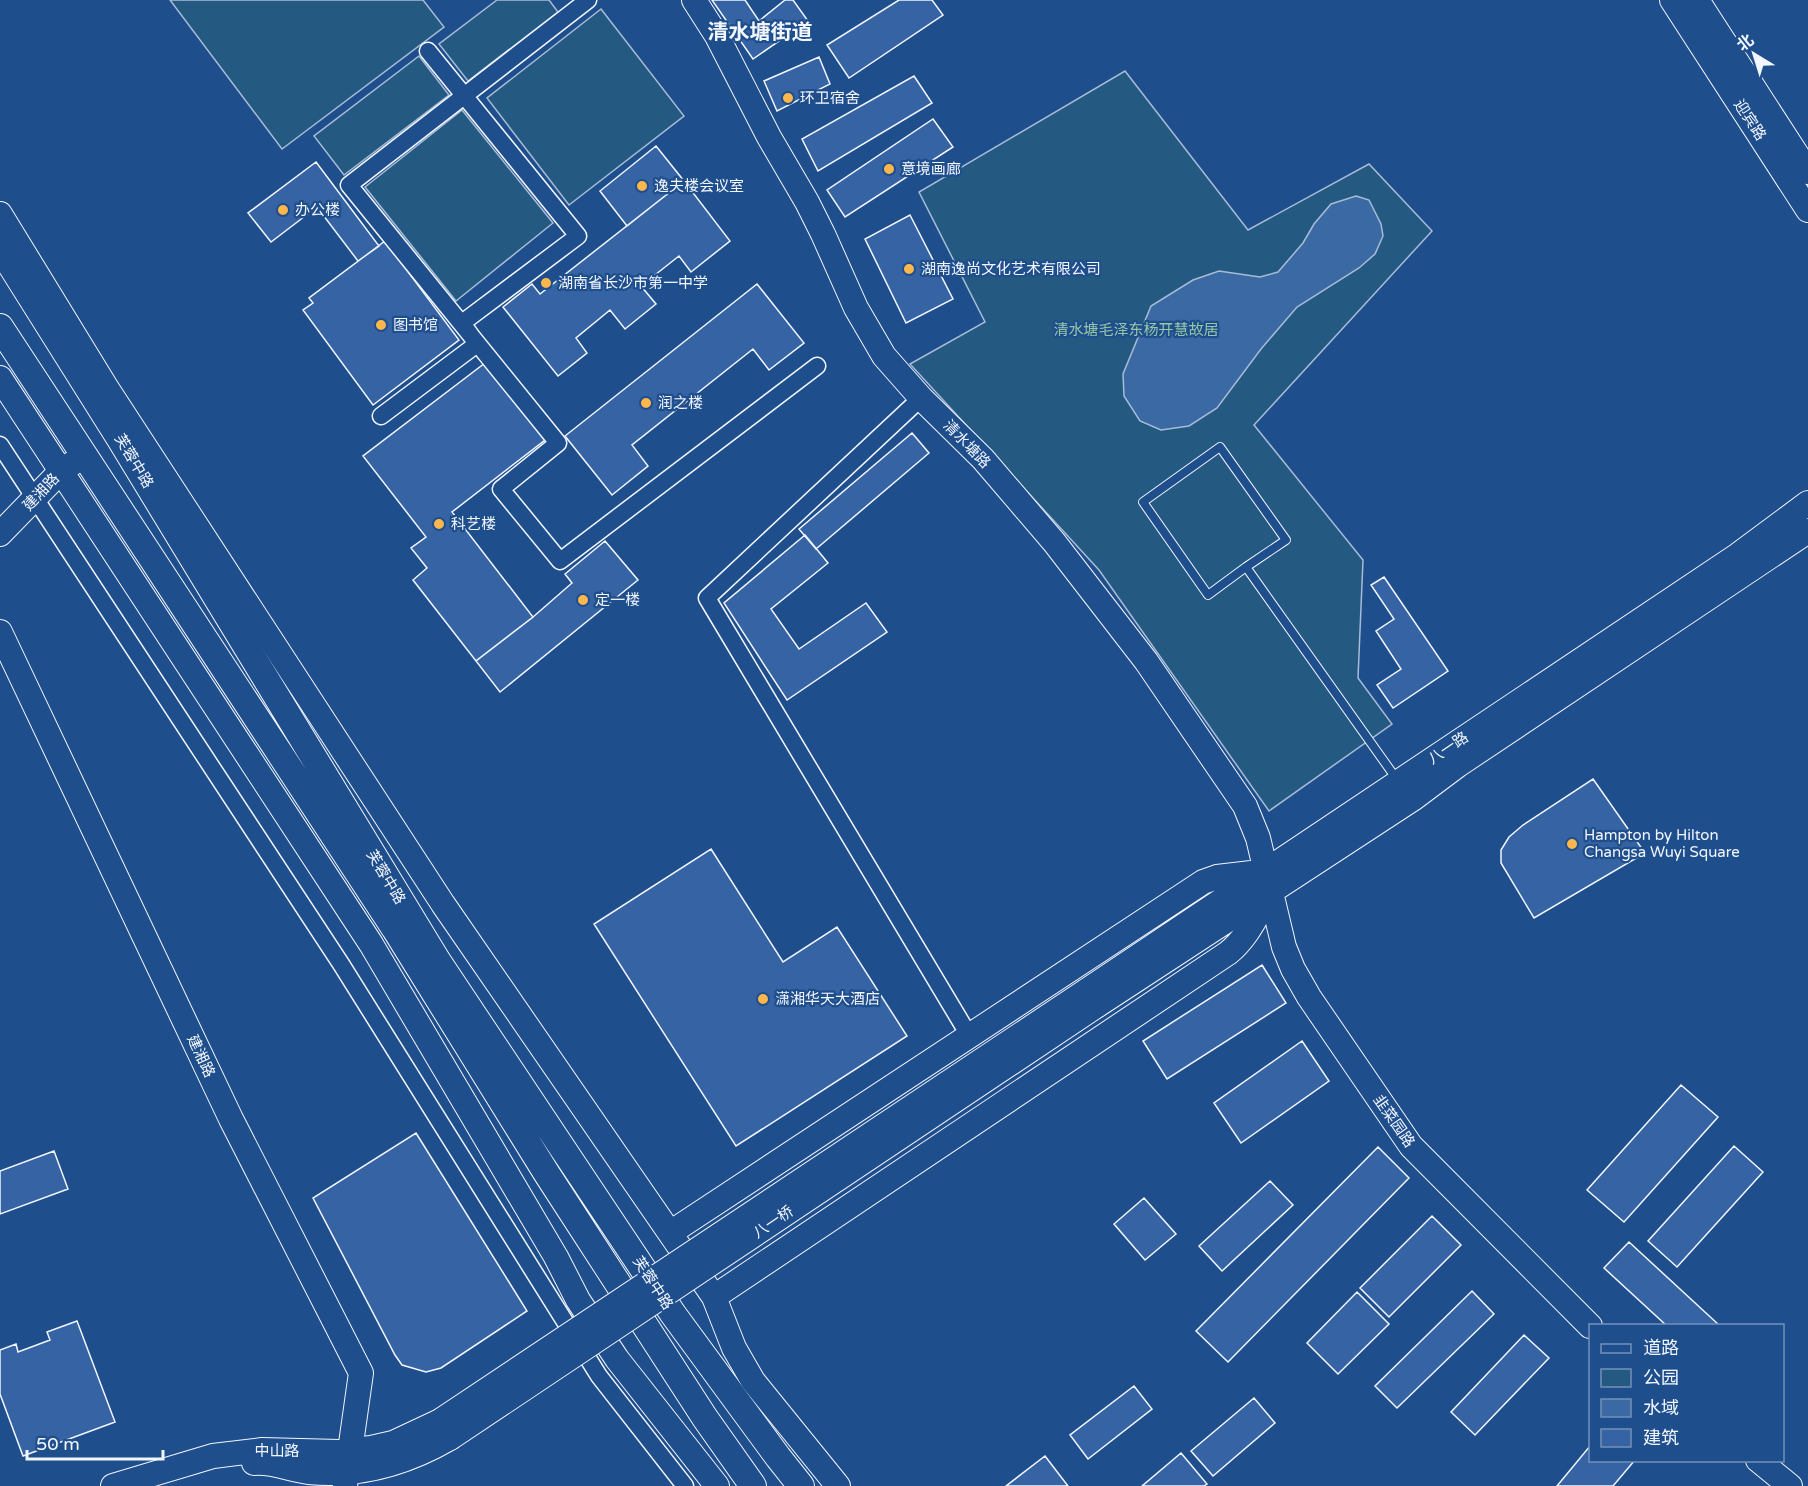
<svg xmlns="http://www.w3.org/2000/svg" width="1808" height="1486" viewBox="0 0 1808 1486" font-family="'Varela Round','Noto Sans SC',sans-serif">
<style>
.green{fill:#245a82;stroke:#a8bbd7;stroke-width:1.5}
.water{fill:#3b69a3;stroke:#a8bbd7;stroke-width:1.5}
.building{fill:#3563a3;stroke:#f2f6ff;stroke-width:1.5}
.lines{fill:none;stroke-linecap:round;stroke-linejoin:round}
.lane-casing{stroke:#f2f6ff;stroke-width:10}
.street-casing{stroke:#f2f6ff;stroke-width:19}
.secondary-casing{stroke:#f2f6ff;stroke-width:26}
.primary-casing{stroke:#f2f6ff;stroke-width:28}
.lane{stroke:#1f4e8c;stroke-width:8}
.street{stroke:#1f4e8c;stroke-width:16}
.secondary{stroke:#1f4e8c;stroke-width:24}
.primary{stroke:#1f4e8c;stroke-width:26}
.secondary-bridge-casing{stroke:#f2f6ff;stroke-width:26;stroke-linecap:butt}
.secondary-bridge{stroke:#1f4e8c;stroke-width:24}
.poi-dot{fill:#ffb74d;stroke:#1f4e8c;stroke-width:2}
.labels{text-anchor:middle;stroke-width:4.5;stroke-linejoin:round;paint-order:stroke}
.poi-label{font-size:15px;fill:#f2f6ff;stroke:#1f4e8c;text-anchor:start}
.street-label{font-size:15px;fill:#f2f6ff;stroke:#1f4e8c}
.park-label{font-size:15px;fill:#97c8a6;stroke:#1f4e8c}
.district-label{font-size:21px;font-weight:bold;fill:#f2f6ff;stroke:#1f4e8c}
</style>
<rect width="100%" height="100%" fill="#1f4e8c"/>
<path class="green" d="M170,0h253l21,27 -162,122z
M497,0h52l9,12 -90,69 -29,-37z
M601,9l83,107 -115,89 -82,-107z
M419,56l30,39 -105,80 -30,-39z
M1125,71l123,159 121,-66 63,67 -178,194 109,135 -5,118 34,46 -123,87 -170,-241 -189,-206 75,-42 -66,-130z
M462,110l91,113 -97,78 -91,-114z"/>
<path class="water" d="M1356,196l13,4 12,24 2,12 -8,18 -16,14 -62,39 -36,42 -44,59 -28,18 -28,4 -21,-9 -16,-25 -1,-22 28,-68 42,-26 26,-9 41,6 18,-5 25,-29 11,-19 17,-20z"/>
<path class="building" d="M712,0h33l14,21 26,-21h8l15,21 -55,38z
M899,0h33l11,15 -94,63 -22,-33z
M819,57l11,27 -53,27 -13,-30z
M914,76l18,27 -114,68 -16,-32z
M933,119l20,28 -108,70 -18,-27z
M656,146l28,35 -57,45 -27,-35z
M316,162l63,84 -21,15 -41,-54 -46,35 -23,-29z
M684,181l46,60 -39,31 -12,-16 -38,30 15,18 -31,25 -15,-19 -34,28 11,15 -29,23 -55,-69 29,-23 8,10z
M910,215l43,84 -47,24 -41,-84z
M385,241l74,99 -86,65 -70,-95 10,-7 -4,-5z
M757,284l47,59 -35,27 -16,-21 -121,96 16,21 -36,29 -47,-59z
M485,363l60,77 -93,72 81,105 -57,44 -63,-81 14,-12 -16,-20 15,-11 -63,-81z
M912,433l17,20 -113,96 -17,-20z
M805,535l23,28 -57,46 28,40 67,-46 21,29 -100,68 -63,-97z
M605,541l33,39 -138,112 -24,-31 57,-44 39,-34 -7,-9z
M1384,577l64,94 -55,37 -16,-23 24,-16 -25,-38 18,-12 -23,-34z
M1593,779l52,74 -111,65 -33,-55v-13l8,-13 14,-12z
M711,849l72,113 54,-35 70,109 -171,110 -142,-222z
M1262,965l24,38 -119,76 -24,-38z
M1302,1041l27,40 -88,62 -27,-40z
M1681,1085l37,32 -94,105 -37,-32z
M416,1133l111,178 -86,57 -15,4 -24,-7 -7,-10 -82,-157z
M1734,1146l29,26 -86,95 -29,-26z
M1378,1147l31,31 -181,184 -32,-31z
M54,1151l14,38 -68,25v-43z
M1270,1181l23,24 -71,66 -23,-25z
M1144,1198l32,36 -31,26 -31,-36z
M1432,1216l29,29 -72,72 -29,-29z
M1629,1242l90,83v1h-52l-63,-58z
M1472,1291l22,23 -97,94 -22,-22z
M1357,1292l32,32 -51,50 -31,-31z
M77,1321l38,101 -92,34 -23,-62v-44l16,-6 2,8 32,-12 -3,-8z
M1524,1335l25,23 -74,77 -24,-23z
M1134,1386l18,23 -64,50 -18,-24z
M1254,1398l21,25 -62,53 -22,-25z
M1590,1446v14h45l-22,26h-56z
M1181,1453l26,31 -3,2h-62z
M1045,1456l23,30h-62z"/>
<g class="lines">
<g class="lane-casing">
<path id="lane" d="M1246,567l-38,28 -65,-93 77,-55 66,93 -40,27 152,214"/>
</g>
<g class="street-casing">
<path id="street" d="M588,0l-239,185 209,258 -57,46 59,72 257,-195
M921,398l-214,200 263,439
M381,416l96,-72 -15,-21 116,-87 -150,-185
M0,445l341,519 258,412 86,110"/>
</g>
<g class="secondary-casing">
<path id="secondary" d="M694,0l23,36 52,101 38,65 16,32 33,74 28,48 37,42 62,61 71,83 92,119 99,145 13,32 26,109 9,22 16,28 102,149 179,180
M1672,0l136,210
M1697,0l111,172
M0,214l106,173 337,517 271,393 20,51 19,33 85,105
M0,378l371,566 185,313 22,43 39,59 100,127
M0,534l61,-63 12,-8
M0,632l231,487 130,254 -16,113
M1086,991l652,-436 70,-52
M1096,1006l318,-208 44,-33 350,-234
M670,1233l533,-351 14,-5 43,-5
M714,1297l514,-344c19,-15 29,-38 41,-58
M1758,1460l32,26
M254,1463c18,-2 37,7 55,9 50,5 98,-9 141,-34
M113,1486l100,-30 49,-6 77,2 32,-4 22,-5 47,-22"/>
</g>
<g class="primary-casing">
<path id="primary" d="M0,248l120,191 317,521 236,354 105,143 23,29
M0,327l395,602 152,245 158,244 48,68"/>
</g>
<use href="#lane" class="lane"/>
<use href="#street" class="street"/>
<use href="#secondary" class="secondary"/>
<use href="#primary" class="primary"/>
<g class="secondary-bridge-casing">
<path id="secondary-bridge" d="M440,1421l646,-430
M450,1438l646,-432"/>
</g>
<use href="#secondary-bridge" class="secondary-bridge"/>
</g>
<g class="poi-dot">
<circle cx="788" cy="98" r="6"/>
<circle cx="889" cy="169" r="6"/>
<circle cx="642" cy="186" r="6"/>
<circle cx="283" cy="210" r="6"/>
<circle cx="909" cy="269" r="6"/>
<circle cx="546" cy="283" r="6"/>
<circle cx="381" cy="325" r="6"/>
<circle cx="646" cy="403" r="6"/>
<circle cx="439" cy="524" r="6"/>
<circle cx="583" cy="600" r="6"/>
<circle cx="1572" cy="844" r="6"/>
<circle cx="763" cy="999" r="6"/>
</g>
<g class="labels">
<g class="poi-label">
<text x="800" y="103">环卫宿舍</text>
<text x="901" y="174">意境画廊</text>
<text x="654" y="191">逸夫楼会议室</text>
<text x="295" y="215">办公楼</text>
<text x="921" y="274">湖南逸尚文化艺术有限公司</text>
<text x="558" y="288">湖南省长沙市第一中学</text>
<text x="393" y="330">图书馆</text>
<text x="658" y="408">润之楼</text>
<text x="451" y="529">科艺楼</text>
<text x="595" y="605">定一楼</text>
<text x="1584" y="840">Hampton by Hilton<tspan x="1584" dy="17">Changsa Wuyi Square</tspan></text>
<text x="775" y="1004">潇湘华天大酒店</text>
</g>
<g class="street-label">
<text transform="translate(1750 120) rotate(57)" y="5">迎宾路</text>
<text transform="translate(967 444) rotate(46)" y="5">清水塘路</text>
<text transform="translate(134 461) rotate(59)" y="5">芙蓉中路</text>
<text transform="translate(41 492) rotate(-47)" y="5">建湘路</text>
<text transform="translate(1448 748) rotate(-34)" y="5">八一路</text>
<text transform="translate(386 877) rotate(59)" y="5">芙蓉中路</text>
<text transform="translate(201 1056) rotate(65)" y="5">建湘路</text>
<text transform="translate(1394 1121) rotate(55)" y="5">韭菜园路</text>
<text transform="translate(773 1222) rotate(-34)" y="5">八一桥</text>
<text transform="translate(653 1283) rotate(57)" y="5">芙蓉中路</text>
<text x="277" y="1456">中山路</text>
</g>
<g class="park-label">
<text x="1136" y="335">清水塘毛泽东杨开慧故居</text>
</g>
<g class="district-label">
<text x="760" y="39">清水塘街道</text>
</g>
</g>
<rect x="1589" y="1324" width="195" height="138" fill="#1f4e8c" stroke="#7391ba" stroke-width="1.5"/>
<rect x="1601" y="1344" width="30" height="9" fill="#1f4e8c" stroke="#7391ba" stroke-width="1.5"/>
<text x="1643" y="1354" font-size="18" fill="#f2f6ff">道路</text>
<rect x="1601" y="1369" width="30" height="18" fill="#245a82" stroke="#7391ba" stroke-width="1.5"/>
<text x="1643" y="1384" font-size="18" fill="#f2f6ff">公园</text>
<rect x="1601" y="1399" width="30" height="18" fill="#3b69a3" stroke="#7391ba" stroke-width="1.5"/>
<text x="1643" y="1414" font-size="18" fill="#f2f6ff">水域</text>
<rect x="1601" y="1429" width="30" height="18" fill="#3563a3" stroke="#7391ba" stroke-width="1.5"/>
<text x="1643" y="1444" font-size="18" fill="#f2f6ff">建筑</text>
<g transform="translate(1754 54) rotate(322)" stroke="#1f4e8c" stroke-width="4.5" paint-order="stroke">
<path d="M0-4.5L10 22L0 15L-10 22Z" fill="#f2f6ff"/>
<text y="-9" font-size="16" font-weight="bold" text-anchor="middle" fill="#f2f6ff">北</text>
</g>
<path d="M27 1450v9h136v-9" fill="none" stroke="#f2f6ff" stroke-width="3"/>
<text x="36" y="1450" font-size="18" fill="#f2f6ff" stroke="#1f4e8c" stroke-width="4.5" paint-order="stroke">50 m</text>
</svg>
